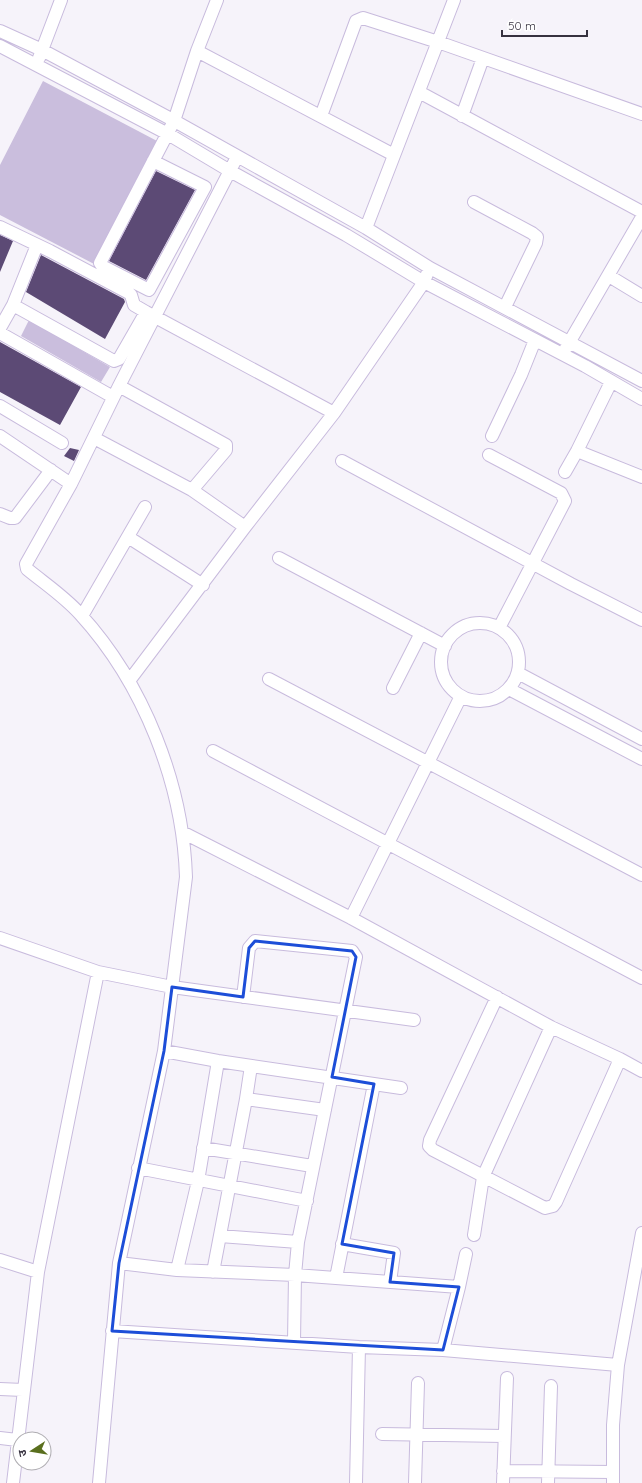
<svg xmlns="http://www.w3.org/2000/svg" width="642" height="1483" viewBox="0 0 642 1483" font-family="Quicksand,'Noto Sans Devanagari',sans-serif">
<style>
.green{fill:#cabedd}
.building{fill:#5c4a75}
.lines{fill:none;stroke-linecap:round;stroke-linejoin:round}
.minor-casing{stroke:#c8bbdd;stroke-width:14}
.minor{stroke:#fff;stroke-width:12}
.marked{fill:none;stroke:#1d4ed8;stroke-width:3;stroke-linejoin:round}
</style>
<rect width="100%" height="100%" fill="#f6f3fa"/>
<path class="green" d="M43,81l116,61 -63,123 -96,-50v-50z
M29,320l81,47 -9,15 -80,-46z"/>
<path class="building" d="M156,171l39,19 -49,90 -37,-19z
M0,235l13,6 -13,31z
M41,255l83,44 1,3 -20,37 -79,-47z
M0,342l81,45 -21,38 -60,-33z
M70,448l9,2 -5,11 -10,-5z"/>
<g class="lines">
<g class="minor-casing">
<path id="minor" d="M0,31l42,19 129,69 195,109 64,40 212,113
M0,46l168,88 62,37 116,64 78,47 161,84 57,33
M197,51l197,104
M39,58l22,-58
M419,92l223,120
M321,116l35,-95 7,-3 75,24 204,72
M462,116l21,-58
M153,161l52,26 -56,103 -47,-24 -2,-3 74,-142 23,-70 20,-51
M474,202l58,31 5,4 -1,6 -31,64
M0,227l50,24 79,42 2,2 3,10 12,7 188,101
M366,228l88,-228
M609,276l33,20
M13,305l101,56 5,-2 27,-47
M0,328l13,-23 24,-60
M0,333l113,64
M566,348l76,-131
M119,386l107,59v5l-34,40 53,37
M0,406l62,37
M0,436l71,48
M492,436l29,-61 14,-35
M94,438l98,52
M577,451l65,26
M489,455l72,38 4,8 -66,127
M342,461l229,123 71,36
M565,472l12,-21 34,-69
M0,514l10,4h5l36,-48
M128,537l75,48
M279,558l166,88
M82,616l63,-109
M441 662a39 39 0 1 1 78 0a39 39 0 1 1-78 0Z
M518,673l124,66
M269,679l373,196
M129,681l116,-154 89,-114 90,-131 3,-8
M393,688l28,-55
M509,689l133,70
M213,751l429,227
M182,832l169,86 200,109 69,32 22,12
M351,918l110,-222
M0,938l98,34 74,15 242,33
M243,997l6,-49 6,-7 97,10 4,6 -58,285 -3,33 -1,67
M497,997l-67,143 -1,6 4,4 112,58 8,-2 3,-4 64,-143
M164,1051l54,10 183,27
M246,1099l5,-33
M203,1148l109,18
M138,1168l169,33
M474,1235l9,-58 68,-150
M220,1236l78,6
M342,1244l52,9 -4,29
M0,1260l38,12
M119,1263l58,7 118,5 164,12 -16,63
M177,1270l21,-89 20,-120
M213,1272l33,-173 79,11
M336,1278l38,-194
M459,1287l7,-33
M112,1331l247,16 84,3 175,15
M0,1389l23,1
M382,1434l122,2
M0,1438l17,2
M503,1471l110,1
M13,1483l25,-211 60,-300
M99,1483l20,-220 45,-212 22,-174c-3,-93 -42,-193 -106,-263 -15,-17 -36,-31 -53,-45l-1,-5 45,-80 48,-98 118,-229
M356,1483l3,-136
M415,1483l3,-100
M503,1483l4,-105
M548,1483l3,-97
M613,1483v-58l5,-60 24,-132"/>
</g>
<use href="#minor" class="minor"/>
</g>
<path class="marked" d="M255,941l97,10 4,6 -24,120 42,7 -32,160 52,9 -4,29 69,5 -16,63 -331,-19 7,-68 45,-212 8,-64 71,10 6,-49z"/>
<g transform="translate(32 1451) rotate(258)"><circle r="19" fill="#ffffff" stroke="#afadb2"/>
<path d="M0-3L7 15L0 10L-7 15Z" fill="#5a6f1e"/>
<text y="-6" font-size="11" font-weight="bold" text-anchor="middle" fill="#36313f">उ</text>
</g>
<path d="M502 30v6h85v-6" fill="none" stroke="#36313f" stroke-width="2"/>
<text x="508" y="30" font-size="12" fill="#36313f" stroke="#ffffff" stroke-width="3" paint-order="stroke">50 m</text>
</svg>
